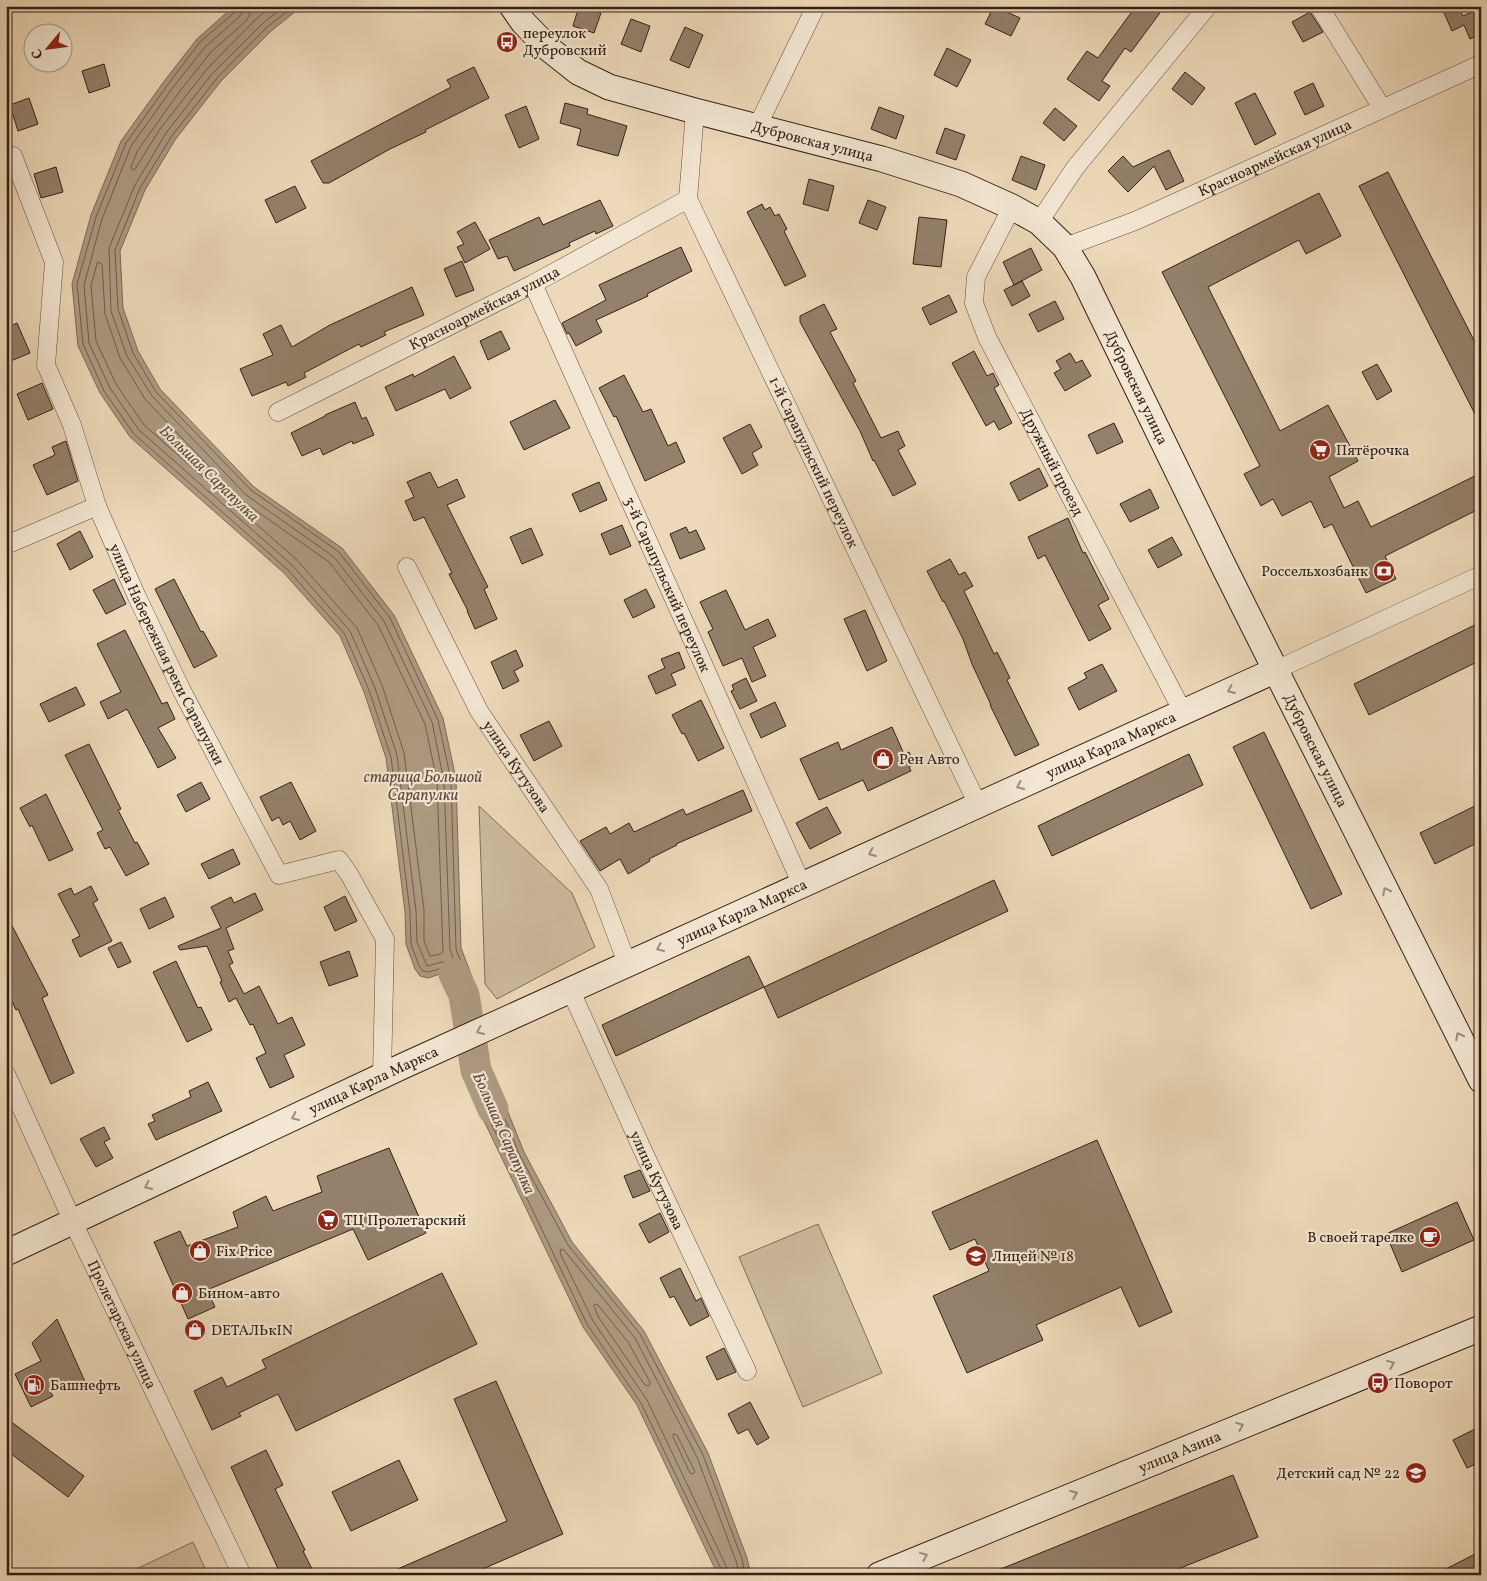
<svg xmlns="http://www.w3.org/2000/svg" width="1487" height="1581" viewBox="0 0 1487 1581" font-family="Vollkorn,serif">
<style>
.green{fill:#cdba9d;stroke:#806d5a}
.water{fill:#ae9a82;stroke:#7d6957}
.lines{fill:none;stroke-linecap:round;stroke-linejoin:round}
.shore{stroke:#705d4c;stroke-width:1}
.river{stroke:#ae9a82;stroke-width:31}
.building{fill:#94806b;stroke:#332016}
.minor-casing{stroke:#624e3f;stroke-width:19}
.secondary-casing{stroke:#332016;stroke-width:27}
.minor{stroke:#f3e6d2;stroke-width:18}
.secondary{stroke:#f3e6d2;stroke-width:25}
.oneway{stroke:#9d8d7d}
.labels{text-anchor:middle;stroke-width:4.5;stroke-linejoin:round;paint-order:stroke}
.poi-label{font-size:15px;fill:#332016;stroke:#f3e6d2;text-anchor:start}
.street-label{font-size:15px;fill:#332016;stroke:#f3e6d2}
.water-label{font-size:16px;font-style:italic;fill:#5e4b3c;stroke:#f3e6d2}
</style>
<rect width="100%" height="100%" fill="#edd9b9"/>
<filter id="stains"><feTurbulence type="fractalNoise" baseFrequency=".004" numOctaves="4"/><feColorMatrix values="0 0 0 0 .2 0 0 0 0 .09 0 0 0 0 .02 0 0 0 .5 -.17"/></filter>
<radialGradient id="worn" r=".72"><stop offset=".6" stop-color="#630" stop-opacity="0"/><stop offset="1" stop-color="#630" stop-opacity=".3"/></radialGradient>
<path class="green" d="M479,806l93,87 23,54 -98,52 -12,-15z
M818,1224l64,149 -79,34 -64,-150z
M193,1542l15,33h-80v-2z"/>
<path class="water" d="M234,6h68l-32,26 -49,49 -46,59 -30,50 -25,61 3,57 15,43 22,38 94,98 88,61 52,67 49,103 13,61 5,169 11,29 5,32 -13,8 -10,-17 -7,-26 -4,-1 -15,5 -8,-2 -5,-7 -9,-25 -1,-32 -19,-154 -22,-66 -24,-56 -56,-63 -154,-136 -30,-44 -22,-47 -6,-62 19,-69 30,-74 44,-61 32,-41z
M489,1065l35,87 48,90 72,89 64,122 39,105 4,17h-33l-81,-170 -54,-78 -99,-206 -17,-47z"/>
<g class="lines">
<path class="shore" d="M237,6l-2,6 -35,30 -31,41 -43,60 -30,74 -19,67 6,60 21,47 30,43 154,136 56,63 25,57 22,67 19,155 1,32 8,22 4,5 5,1 15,-4 8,3c7,12 5,30 16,38l4,-4 -4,-27 -11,-29 -5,-169 -13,-60 -48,-102 -51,-66 -88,-62 -95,-98 -23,-39 -15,-44 -3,-59 25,-62 31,-51 46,-59 49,-50 28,-22
M243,6v5l-4,6 -34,30 -31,39 -43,60 -29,73 -18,66 5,58 21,45 29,42 153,135 58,66 25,57 22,67 19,156 1,31 10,24 15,-4 10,2 2,-3 -4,-12 -6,-168 -12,-59 -48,-101 -50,-64 -88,-62 -94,-99 -25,-40 -16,-45 -2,-63 26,-63 31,-52 46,-59 50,-50 22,-18
M251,6l-1,8 -4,7 -35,31 -31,39 -42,59 -7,17 1,3 3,-1 25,-40 47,-60 49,-50 16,-13
M98,262l4,2 3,50 15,44 25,41 96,101 88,62 49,63 47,99 12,57 6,171 -2,2 -11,2 -6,-15v-31l-20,-157 -22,-68 -25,-57 -60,-68 -153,-135 -28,-41 -20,-43 -5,-55z
M595,1304l3,1 30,37 22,40 -1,4 -4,-1 -46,-67 -5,-11z
M674,1434l3,1 18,37 -2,2 -3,-1 -17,-36z
M722,1575v-4l-81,-168 -54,-79 -98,-205 -15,-40 1,-3 9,-4 3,1 32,81 49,91 72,89 63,121 39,104 3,16
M728,1575l-1,-7 -80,-168 -54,-79 -33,-68 1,-4 3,1 71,88 62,119 39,104 3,14"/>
<path class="river" d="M454,974l10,21 12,75 17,39"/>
</g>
<path class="building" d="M579,6l22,7 -7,20 -21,-7z
M994,6l26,12 -9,18 -26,-12z
M1136,6h29l-34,46 -6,-4 -23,33 8,5 -11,15 -32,-22 20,-28 11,7z
M1441,6h17l5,10 18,-8v26l-11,5 -6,-14 -12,6z
M1310,12l13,20 -20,10 -11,-20z
M631,19l19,7 -9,26 -20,-8z
M685,27l18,8 -14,33 -19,-8z
M947,48l24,12 -14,27 -23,-12z
M104,64l6,22 -21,7 -7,-22z
M474,67l15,31 -64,32 1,2 -36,17 -61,34h-6l-12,-22 140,-74 -4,-7z
M1185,72l20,16 -13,17 -20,-16z
M1313,83l11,23 -19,9 -11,-23z
M1255,93l21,41 -21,11 -20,-42z
M29,98l9,26 -20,7 -8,-26z
M565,103l23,6 -1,5 40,12 -9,30 -41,-11 4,-16 -21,-6z
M526,106l13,33 -20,9 -14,-33z
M879,107l25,9 -8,23 -25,-10z
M1055,108l22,18 -13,15 -21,-18z
M945,128l20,7 -9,25 -20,-7z
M1169,150l15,31 -18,9 -12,-24 -26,26 -20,-21 15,-15 10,11z
M1021,156l24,9 -9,25 -24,-10z
M56,167l7,25 -22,6 -7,-24z
M1388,172l93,182v72l-122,-240z
M809,179l25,7 -6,25 -25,-7z
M295,186l11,22 -30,15 -11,-23z
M1319,193l22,43 -35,18 -7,-14 -91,47 72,144 48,-26 30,56 -29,16 15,31 14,-7 13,26 110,-54v35l-96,48 11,23 -30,14 -34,-69 -8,4 -13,-27 -29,15 -9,-17 -12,7 -17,-32 16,-8 -98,-194z
M600,200l13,26 -17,8 -1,-3 -26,12 1,3 -56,25 -7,-15 -9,3 -9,-19 50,-23 4,8z
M868,200l18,7 -9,23 -18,-7z
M762,204l3,6 5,-3 5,9 4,-2 8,15 -3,2 22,45 -21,10 -38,-74z
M919,217l28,3 -6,47 -28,-3z
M475,222l15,27 -25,14 -8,-16 7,-3 -7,-12z
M681,247l11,24 -45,23 1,2 -52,24 6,12 -26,14 -7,-13 -2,1 -5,-11 44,-23 -7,-15z
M1031,248l11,22 -28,15 -11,-23z
M462,261l12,29 -18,7 -12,-28z
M1022,281l8,15 -18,10 -8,-16z
M412,287l12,28 -40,17 2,3 -25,12 -2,-3 -55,29 2,4 -18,9 -2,-4 -34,14 -12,-27 33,-14 -10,-21 18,-9 11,22 38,-22z
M949,295l8,17 -27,13 -8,-17z
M1055,301l9,18 -26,13 -9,-18z
M824,304l13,25 -7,3 26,49 -3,2 28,55 17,-7 7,15 -7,4 18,34 -23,12 -19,-36 -1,1 -13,-30 -60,-109v-6z
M17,323l13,30 -24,10v-35z
M501,331l9,18 -22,11 -8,-19z
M974,351l13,25 6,-3 6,12 -5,3 18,35 -13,7 -5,-9 -8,5 -34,-63z
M1070,353l6,10 6,-3 9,16 -26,15 -11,-18 7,-4 -5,-8z
M454,356l17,32 -21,11 -5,-10 -49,22 -11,-24 28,-13 1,3z
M1377,364l15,27 -15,9 -15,-28z
M624,375l19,37 8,-3 17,37 8,-4 9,20 -40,19 -29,-65 -2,1 -15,-29z
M42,383l11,26 -25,11 -11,-26z
M555,400l15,28 -46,22 -14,-28z
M355,402l7,17 4,-2 8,18 -21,9 -1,-3 -29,14 -3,-7 -18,8 -11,-23 34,-17v-1z
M1114,423l9,19 -26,12 -9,-19z
M750,424l12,23 -10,6 6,12 -16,9 -19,-36z
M66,441l12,40 -31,14 -14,-30 22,-10 -3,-8z
M1039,468l9,18 -29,15 -9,-18z
M430,472l8,16 19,-9 8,18 -18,8 41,82 -4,2 13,30 -22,10 -8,-18h1l-19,-37 3,-1 -28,-56 -10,4 -9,-20 9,-4 -7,-15z
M599,482l8,18 -27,12 -8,-18z
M1150,489l9,19 -29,14 -10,-18z
M1068,518l15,35 2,-1 24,47 -11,6 13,24 -22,12 -44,-86 -7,4 -10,-22z
M622,525l9,21 -21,9 -9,-21z
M686,527l3,6 7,-3 9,19 -25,10 -10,-25z
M531,528l12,27 -21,9 -12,-27z
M80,531l13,26 -23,13 -13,-26z
M1172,537l10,18 -24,13 -10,-18z
M950,559l9,16 6,-3 8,14 -9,5 30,63 3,-2 13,26 -3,2 32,65 -24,11 -25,-51h1l-19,-41 -9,-25 -19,-38 -1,1 -16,-31z
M114,579l12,25 -20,10 -13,-24z
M174,579l27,53 2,-1 14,25 -23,12 -39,-79z
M646,589l9,18 -22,11 -9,-18z
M726,590l19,40 23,-11 8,17 -23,11 13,29 -14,6 -10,-24 -19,8 -15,-34 5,-3 -13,-27z
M865,610l22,51 -20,10 -23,-52z
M1481,622v38l-112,55 -15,-31z
M125,630l37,74 5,-2 8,17 -17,9 18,30 -18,10 -31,-59 -19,10 -8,-17 21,-10 -24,-48z
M516,650l7,16 -9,5 5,10 -16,8 -12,-27z
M679,652l6,16 -14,6 5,11 -20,9 -8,-18 17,-8 -4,-9z
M1102,664l15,27 -38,19 -11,-22 19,-10 -3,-5z
M746,678l11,23 -17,8 -9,-18 3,-1 -2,-5z
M76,687l9,18 -36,17 -9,-18z
M701,700l23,48 -26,13 -14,-28 -2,1 -10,-19z
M775,702l11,24 -25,12 -11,-24z
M549,721l13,25 -28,15 -14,-26z
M892,727l12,27 5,-2 6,12 -6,3 2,4 -43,20 -5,-11 -44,20 -19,-41 38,-17 3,8z
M1264,732l78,162 -31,15 -78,-162z
M89,744l32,65 -3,1 17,33 2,-1 12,22 -23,12 -16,-29 -5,2 -8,-16 6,-3 -38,-75z
M1189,754l14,31 -151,71 -14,-30z
M201,782l9,17 -24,13 -9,-17z
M291,782l25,49 -16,9 -10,-19 -7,4 -4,-8 -7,4 -12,-24z
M743,790l9,21 -76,33 1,1 -28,14 1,2 -22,13 -8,-15 -20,12 -20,-30 26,-14 4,7 19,-11 5,9 49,-23 3,6z
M46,794l27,56 -24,11 -17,-36 -2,2 -10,-19z
M1481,803v38l-46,23 -15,-31z
M827,807l14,26 -31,16 -14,-26z
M233,849l7,15 -31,15 -8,-15z
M994,880l14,31 -230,107 -14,-31z
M91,886l7,14 -5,3 19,38 -32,16 -8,-17 8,-4 -22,-42 13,-6 3,7z
M255,893l8,17 -37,18 8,21 -6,2 5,12 -4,2 15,29 15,-8 19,38 14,-7 13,28 -21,10 10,22 -24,11 -14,-30 10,-5 -13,-29 -3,1 -14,-27 -7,4 -9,-20 2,-1 -15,-35 -27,4 -2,-4 43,-18 -10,-21 20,-10 3,6z
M345,896l12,25 -22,10 -11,-24z
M165,897l9,20 -25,12 -9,-20z
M6,914l42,81 -6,3 32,75 -23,11 -33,-75 -2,1 -10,-22z
M121,942l10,20 -13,6 -10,-20z
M349,951l9,25 -29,10 -9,-24z
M749,956l15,31 -148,69 -14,-31z
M176,961l22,47 3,-1 11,23 -25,12 -34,-70z
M208,1082l14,29 -66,29 -8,-16 7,-3 -3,-6 39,-18 -2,-6z
M104,1127l6,12 -6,3 9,16 -17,9 -16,-28z
M1097,1140l75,172 -33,15 -18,-40 -85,38 7,15 -76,33 -34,-77 56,-25 -14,-32 -25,11 -18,-38z
M389,1148l37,85 -58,27 -15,-31 -146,61 8,17 -27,12 -34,-77 26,-11 7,15 51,-19 -5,-15 33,-16 7,15 49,-19 -5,-16z
M640,1170l10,21 -17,7 -9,-22z
M1457,1202l17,38 -72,32 -16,-38z
M660,1213l9,19 -20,11 -10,-19z
M680,1268l16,33 5,-3 8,18 -19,10 -16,-30 -4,2 -10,-20z
M442,1273l35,71 -181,87 -18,-37 -39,19 2,3 -29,14 -18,-39 28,-14 5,10 39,-19 -4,-8z
M57,1319l30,67 -38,4 4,6 -22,11 -16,-33 26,-13 -9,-18z
M724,1348l12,24 -19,8 -11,-23z
M496,1381l67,153 -94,41h-85l123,-54 -53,-122z
M750,1402l19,36 -12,7 -9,-16 -10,5 -10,-20z
M6,1418l78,58 -16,21 -62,-47z
M1481,1426v36l-14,6 -14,-28z
M266,1450l17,35 -8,4 30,61 -2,1 12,24h-34l-50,-108z
M399,1460l19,40 -67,31 -19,-39z
M1233,1475l25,62 -95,38h-177z
M1481,1551v24h-47z"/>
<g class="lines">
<g class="minor-casing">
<g id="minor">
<path d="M1319,6l63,102"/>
<path id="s1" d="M695,111l-7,88 290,606"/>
<path d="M757,127l59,-121"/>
<path id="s2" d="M6,160l7,-4 41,106 -8,103 26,60 25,81 40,91 45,94 97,184 60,-15 10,14 36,65 -3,137"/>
<path id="s3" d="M1012,207l-36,70 -2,26 13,34 196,375"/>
<path d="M1039,222l36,-54 133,-162"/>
<path id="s4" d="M1065,247l70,-26 346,-157"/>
<path id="s5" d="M533,284l269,601"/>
<path id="s6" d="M278,412l255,-128 155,-85"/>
<path d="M6,545l91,-39"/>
<path id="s7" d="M407,567l72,144 120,178 28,74"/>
<path d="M1276,670l205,-95"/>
<path id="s8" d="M570,989l74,164 103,218"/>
<path id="s9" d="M6,1074l67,148 169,353"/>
</g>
</g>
<g class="secondary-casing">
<g id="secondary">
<path id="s10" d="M512,6l11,16 26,27 29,23 31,15 86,24 187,48 79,25 51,23 27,15 26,25 18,30 141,290 257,513"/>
<path id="s11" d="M6,1253l397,-187 873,-396"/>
<path id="s12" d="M879,1575l602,-247"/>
</g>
</g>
<use href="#minor" class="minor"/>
<use href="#secondary" class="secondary"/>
</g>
<defs><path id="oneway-chevron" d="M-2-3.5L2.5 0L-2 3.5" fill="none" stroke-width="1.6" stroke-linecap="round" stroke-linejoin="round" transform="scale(1.25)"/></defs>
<g class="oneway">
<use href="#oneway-chevron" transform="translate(1231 690) rotate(156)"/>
<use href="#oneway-chevron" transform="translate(1020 786) rotate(156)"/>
<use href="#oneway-chevron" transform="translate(872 853) rotate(156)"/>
<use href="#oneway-chevron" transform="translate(1386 891) rotate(-117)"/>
<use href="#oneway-chevron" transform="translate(660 948) rotate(156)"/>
<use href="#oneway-chevron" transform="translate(480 1031) rotate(155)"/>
<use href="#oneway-chevron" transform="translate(1459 1036) rotate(-117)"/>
<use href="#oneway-chevron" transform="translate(295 1117) rotate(155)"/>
<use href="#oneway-chevron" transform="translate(148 1186) rotate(155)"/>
<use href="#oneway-chevron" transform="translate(1391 1364) rotate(-22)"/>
<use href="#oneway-chevron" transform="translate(1240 1426) rotate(-22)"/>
<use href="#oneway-chevron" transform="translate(1074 1494) rotate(-22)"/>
<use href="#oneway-chevron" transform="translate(924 1556) rotate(-22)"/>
</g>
<defs>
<g id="bus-disc" transform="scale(1.125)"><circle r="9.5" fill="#8f2418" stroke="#f3e6d2"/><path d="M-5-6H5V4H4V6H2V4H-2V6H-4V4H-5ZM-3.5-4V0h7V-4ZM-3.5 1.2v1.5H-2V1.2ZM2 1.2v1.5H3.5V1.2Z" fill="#fff"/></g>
<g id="supermarket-disc" transform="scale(1.125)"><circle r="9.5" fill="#8f2418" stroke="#f3e6d2"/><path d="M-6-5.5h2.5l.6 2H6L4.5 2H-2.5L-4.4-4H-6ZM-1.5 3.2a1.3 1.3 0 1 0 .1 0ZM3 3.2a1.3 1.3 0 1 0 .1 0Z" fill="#fff"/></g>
<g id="bank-disc" transform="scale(1.125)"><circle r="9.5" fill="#8f2418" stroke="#f3e6d2"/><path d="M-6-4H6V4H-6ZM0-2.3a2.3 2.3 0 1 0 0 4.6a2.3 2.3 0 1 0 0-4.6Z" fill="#fff"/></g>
<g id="shop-disc" transform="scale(1.125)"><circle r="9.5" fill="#8f2418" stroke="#f3e6d2"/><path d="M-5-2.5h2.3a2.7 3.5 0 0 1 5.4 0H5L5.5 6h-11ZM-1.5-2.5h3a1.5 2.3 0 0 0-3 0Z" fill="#fff"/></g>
<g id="cafe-disc" transform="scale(1.125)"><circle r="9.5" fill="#8f2418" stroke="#f3e6d2"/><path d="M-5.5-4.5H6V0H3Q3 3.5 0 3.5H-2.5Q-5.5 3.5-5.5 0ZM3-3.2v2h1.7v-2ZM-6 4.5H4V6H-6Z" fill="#fff"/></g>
<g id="school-disc" transform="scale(1.125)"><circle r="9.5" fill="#8f2418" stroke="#f3e6d2"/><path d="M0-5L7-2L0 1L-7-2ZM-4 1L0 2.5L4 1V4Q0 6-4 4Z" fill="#fff"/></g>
<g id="fuel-disc" transform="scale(1.125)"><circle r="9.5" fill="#8f2418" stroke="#f3e6d2"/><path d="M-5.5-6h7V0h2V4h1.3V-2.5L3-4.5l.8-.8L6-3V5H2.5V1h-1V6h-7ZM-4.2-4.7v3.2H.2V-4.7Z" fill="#fff"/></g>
</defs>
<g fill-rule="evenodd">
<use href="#bus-disc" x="507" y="42"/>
<use href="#supermarket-disc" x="1320" y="450"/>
<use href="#bank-disc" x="1384" y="571"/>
<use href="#shop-disc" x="883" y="759"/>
<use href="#supermarket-disc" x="328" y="1220"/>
<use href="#cafe-disc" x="1430" y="1237"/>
<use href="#shop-disc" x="200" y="1251"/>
<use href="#school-disc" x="976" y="1256"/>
<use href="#shop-disc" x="182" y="1293"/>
<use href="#shop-disc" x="195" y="1330"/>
<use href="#bus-disc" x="1378" y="1383"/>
<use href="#fuel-disc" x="34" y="1385"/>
<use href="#school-disc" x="1416" y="1473"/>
</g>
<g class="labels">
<g class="poi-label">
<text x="523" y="38">переулок<tspan x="523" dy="17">Дубровский</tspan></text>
<text x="1336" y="455">Пятёрочка</text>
<text x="1368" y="576" text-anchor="end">Россельхозбанк</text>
<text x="899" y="764">Рен Авто</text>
<text x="344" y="1225">ТЦ Пролетарский</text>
<text x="1414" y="1242" text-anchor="end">В своей тарелке</text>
<text x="216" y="1256">Fix Price</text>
<text x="992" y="1261">Лицей № 18</text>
<text x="198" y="1298">Бином-авто</text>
<text x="211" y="1335">DЕТАЛЬкIN</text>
<text x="1394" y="1388">Поворот</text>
<text x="50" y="1390">Башнефть</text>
<text x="1400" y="1478" text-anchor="end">Детский сад № 22</text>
</g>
<g class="street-label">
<text dy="5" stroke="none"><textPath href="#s10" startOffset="339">Дубровская улица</textPath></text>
<text dy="5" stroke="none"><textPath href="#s4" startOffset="228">Красноармейская улица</textPath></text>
<text dy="5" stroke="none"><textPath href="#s6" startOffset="231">Красноармейская улица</textPath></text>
<text dy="5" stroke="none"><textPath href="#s10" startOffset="774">Дубровская улица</textPath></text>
<text dy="5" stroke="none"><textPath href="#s1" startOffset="380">1-й Сарапульский переулок</textPath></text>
<text dy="5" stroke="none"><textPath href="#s3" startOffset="282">Дружный проезд</textPath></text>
<text dy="5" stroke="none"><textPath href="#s5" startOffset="329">3-й Сарапульский переулок</textPath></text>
<text dy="5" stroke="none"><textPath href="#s2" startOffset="539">улица Набережная реки Сарапулки</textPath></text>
<text dy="5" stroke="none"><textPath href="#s11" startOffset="1216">улица Карла Маркса</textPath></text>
<text dy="5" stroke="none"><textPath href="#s10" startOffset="1179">Дубровская улица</textPath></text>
<text dy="5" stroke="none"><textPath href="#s7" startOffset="228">улица Кутузова</textPath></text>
<text dy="5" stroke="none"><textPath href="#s11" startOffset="811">улица Карла Маркса</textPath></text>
<text dy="5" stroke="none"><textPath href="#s11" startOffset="406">улица Карла Маркса</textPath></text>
<text dy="5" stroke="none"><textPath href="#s8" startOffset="210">улица Кутузова</textPath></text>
<text dy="5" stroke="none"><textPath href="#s9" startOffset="276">Пролетарская улица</textPath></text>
<text dy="5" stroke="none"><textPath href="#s12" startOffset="325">улица Азина</textPath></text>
</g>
<g class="water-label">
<text transform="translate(210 473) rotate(44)" y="6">Большая Сарапулка</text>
<text x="423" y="782">старица Большой<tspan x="423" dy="18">Сарапулки</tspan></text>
<text transform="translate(505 1133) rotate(66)" y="6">Большая Сарапулка</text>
</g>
</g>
<rect width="1487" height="1581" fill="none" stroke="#edd9b9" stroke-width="25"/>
<rect x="8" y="8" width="1472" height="1566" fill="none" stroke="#332016" stroke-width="2.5"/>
<rect x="12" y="12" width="1462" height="1556" fill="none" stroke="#332016"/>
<g transform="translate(48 48) rotate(241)"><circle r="24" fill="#f3e6d2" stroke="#a69787"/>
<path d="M0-4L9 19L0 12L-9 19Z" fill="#8f2418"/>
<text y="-8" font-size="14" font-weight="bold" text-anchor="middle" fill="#332016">С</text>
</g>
<rect width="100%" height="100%" filter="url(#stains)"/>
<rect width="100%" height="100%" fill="url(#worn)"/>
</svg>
